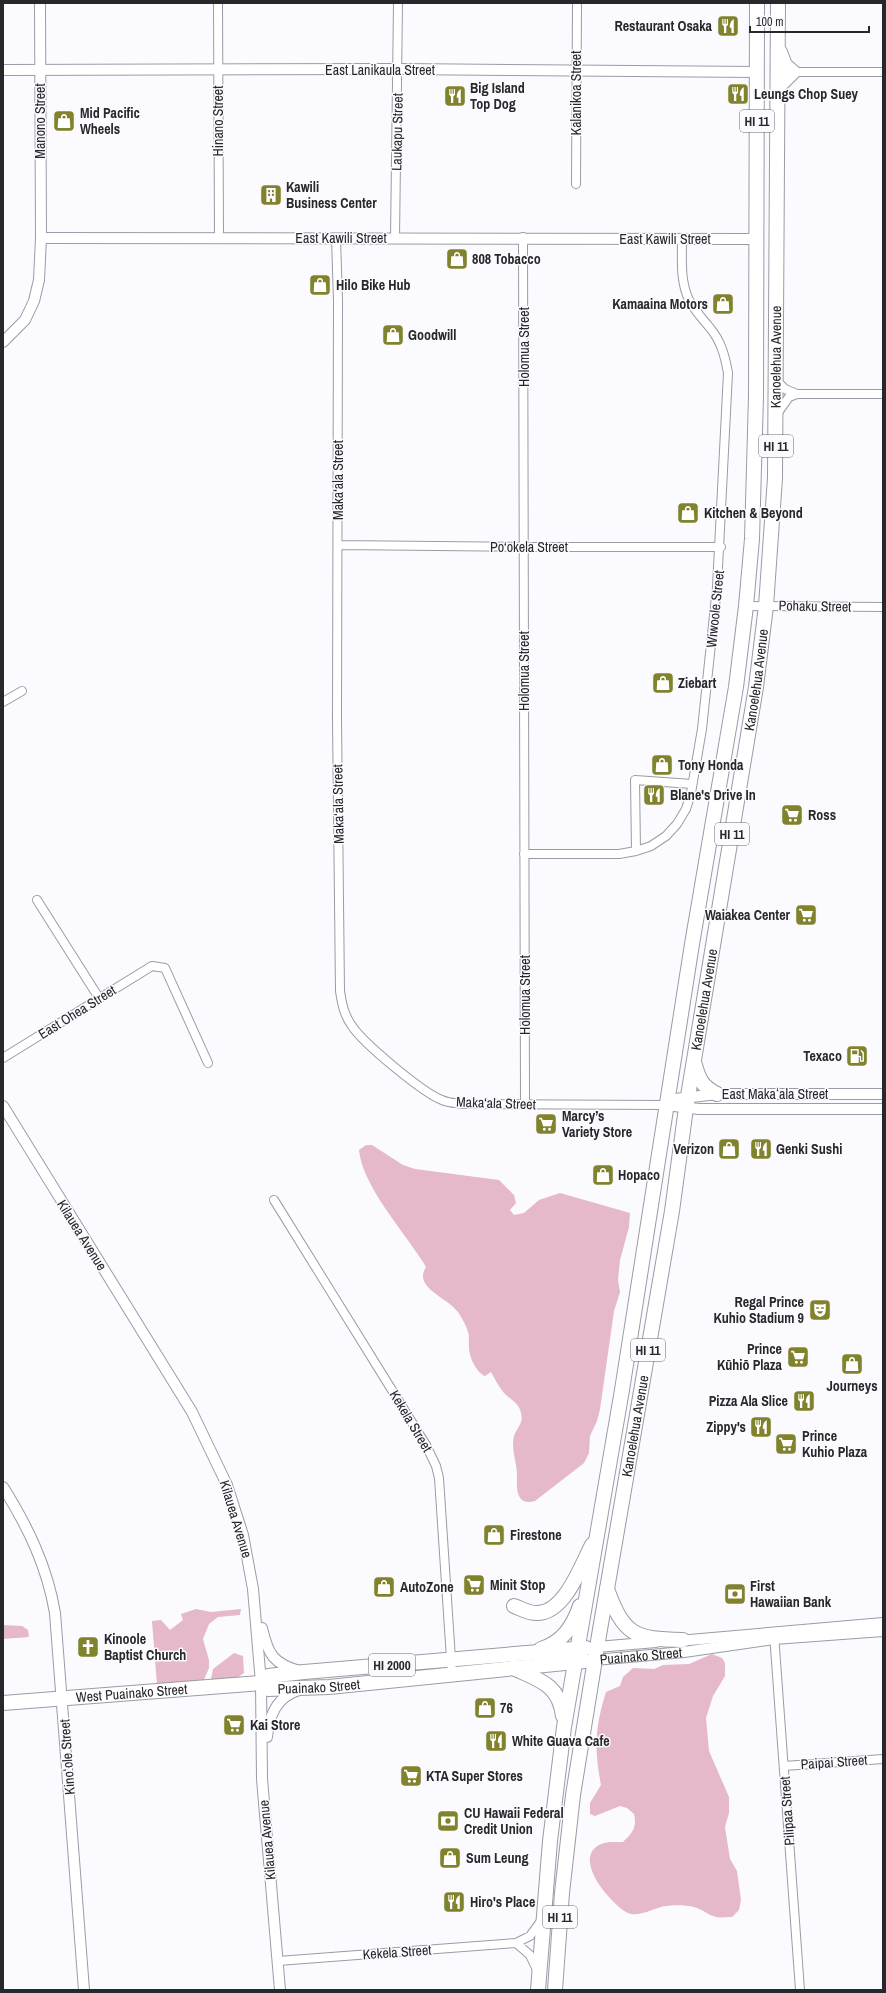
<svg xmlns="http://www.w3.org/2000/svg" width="886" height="1993" viewBox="0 0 886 1993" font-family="'Archivo Narrow',sans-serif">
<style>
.green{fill:#e5b8ca}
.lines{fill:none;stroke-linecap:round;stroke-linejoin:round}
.minor-casing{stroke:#9b9ba7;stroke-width:10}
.tertiary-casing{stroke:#9b9ba7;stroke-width:12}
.trunk-casing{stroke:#9b9ba7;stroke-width:16}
.minor{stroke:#fff;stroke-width:8}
.tertiary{stroke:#fff;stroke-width:10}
.trunk{stroke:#fff;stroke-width:14}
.labels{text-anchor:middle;stroke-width:3;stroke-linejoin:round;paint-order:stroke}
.shield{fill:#fafaff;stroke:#66666b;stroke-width:1}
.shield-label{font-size:13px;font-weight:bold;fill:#27272c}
.poi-label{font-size:14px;font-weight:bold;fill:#27272c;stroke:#fafaff;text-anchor:start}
.street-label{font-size:14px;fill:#27272c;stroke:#fafaff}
</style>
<rect width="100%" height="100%" fill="#fafaff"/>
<path class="green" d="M366,1145h6l31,20 12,4 84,11 15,15 2,8 -6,7 4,5 10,-2 15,-13 21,-7 70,20 -1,14 -9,33 -2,20 2,12 -6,19 -14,98 -3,12 -7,15 -1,17 -5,10 -49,38c-21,6 -18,-16 -18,-29 -1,-12 -6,-24 -3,-36 3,-9 10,-13 7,-23 -2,-10 -10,-13 -17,-20 -5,-6 -9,-14 -13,-21l-6,4c-9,-4 -16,-19 -16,-29 -1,-5 1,-10 -1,-15 -2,-7 -6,-14 -10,-20 -12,-16 -45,-24 -32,-45l-3,-5c-19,-30 -61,-77 -64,-112z
M196,1609l15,3 30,-3 -1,6 -22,2 -9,7 -6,15 6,21v8l-6,14 -46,3 -5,-64 9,-1 9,10 13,-10 -2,-6z
M3,1625l19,1 6,4 1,7 -26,2z
M234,1653l9,3 1,17 -7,5 -23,3 -3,-2 2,-10z
M712,1654l10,4 3,5v13l-12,20 -7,22 3,33 20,46v16l-4,14 5,32 7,12 4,29 -2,10 -7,7c-5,0 -11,1 -16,0 -8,-2 -14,-8 -22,-10 -7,-2 -20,-2 -28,-1 -11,1 -27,12 -38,7 -16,-8 -56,-53 -29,-68 7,-4 16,-3 24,-3 10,-9 14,-15 11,-28l-7,-6 -7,-2 -25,10 -5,-2v-11l11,-18c-7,-36 -6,-58 5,-93l14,-6 3,-9 10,-9 21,1 9,-4 26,-1z"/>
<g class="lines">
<g class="minor-casing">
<path id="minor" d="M218,3l1,235
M793,72h90
M576,184l1,-181
M523,237l2,867
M336,238l2,63 -1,418 3,272c2,13 4,24 12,35 11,17 71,67 90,74 6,3 14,3 21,4l203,1
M395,238l3,-235
M776,380l9,9 12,5
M777,414l12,-17 8,-3h86
M338,545l185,2h198
M746,606l137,1
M3,702l19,-11
M636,851l-1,-71 57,4
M524,854h95l17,-3 15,-5 15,-10 11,-12 9,-15 5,-16 11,-64 15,-142 11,-214c-3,-17 -7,-32 -18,-45 -8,-10 -15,-17 -21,-28 -9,-19 -7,-40 -7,-61
M37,900l62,98
M3,1058l149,-92 13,2 43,95
M274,1200l152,245 10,21 3,12 13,196
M774,1634l26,356
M784,1766l99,-7
M516,1943l14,12 7,15
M278,1961l238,-18 14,-7 11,-15"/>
</g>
<g class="tertiary-casing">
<g id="tertiary">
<path d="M3,70l396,-1 358,3"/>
<path d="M41,238l716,1"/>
<path d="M3,342l22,-22 9,-19 5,-21 2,-42 -1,-235"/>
<path d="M667,1100l50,-6h166"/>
<path d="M666,1105l33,4h184"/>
<path d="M3,1106l189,306 35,73 16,50 10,54 8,94 1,96 18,211"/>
<path d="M3,1487c25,40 44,79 52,126l29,377"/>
<path d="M262,1628c6,26 11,36 38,43"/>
<path d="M678,1641l205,-18"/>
<path d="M597,1647l59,-5"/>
<path id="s1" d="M595,1660l89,-8 90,-13 109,-8"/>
<path d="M267,1737c2,-21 9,-40 32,-47"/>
</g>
</g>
<g class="trunk-casing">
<g id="trunk">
<path d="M778,87l15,-15 -8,-7 -5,-13"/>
<path d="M695,1065c4,15 8,22 22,29"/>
<path d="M607,1589c17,47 28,50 76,51"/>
<path d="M514,1606c8,3 16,8 24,7 27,-1 43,-47 54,-68"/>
<path d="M541,1649c22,-7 32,-23 39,-43"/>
<path d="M513,1668c26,12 46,16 50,48"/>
<path d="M261,1683l7,-7 36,-4 282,-24"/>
<path id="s2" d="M261,1683l7,6 61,-2 256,-26"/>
<path id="s3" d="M3,1703l258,-20"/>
<path d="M538,1990l12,-149 14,-114 58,-337 70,-446 44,-257 10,-81 6,-67 4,-143 1,-393"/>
<path id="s4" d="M555,1990l7,-97 11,-98 24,-148 75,-436 14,-103 70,-421 10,-81 9,-128 3,-475"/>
</g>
</g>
<use href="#minor" class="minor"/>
<use href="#tertiary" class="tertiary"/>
<use href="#trunk" class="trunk"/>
</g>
<defs>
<g id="restaurant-square" transform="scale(1.15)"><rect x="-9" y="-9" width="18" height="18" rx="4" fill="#80822c" stroke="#fafaff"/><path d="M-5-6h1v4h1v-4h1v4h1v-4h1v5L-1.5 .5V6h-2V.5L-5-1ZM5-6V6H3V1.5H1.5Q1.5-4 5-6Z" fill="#fff"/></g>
<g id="shop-square" transform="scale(1.15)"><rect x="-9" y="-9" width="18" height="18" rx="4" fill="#80822c" stroke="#fafaff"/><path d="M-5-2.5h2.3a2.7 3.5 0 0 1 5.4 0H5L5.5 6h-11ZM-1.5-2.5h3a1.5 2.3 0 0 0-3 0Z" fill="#fff"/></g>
<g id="building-square" transform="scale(1.15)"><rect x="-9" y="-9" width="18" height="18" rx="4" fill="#80822c" stroke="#fafaff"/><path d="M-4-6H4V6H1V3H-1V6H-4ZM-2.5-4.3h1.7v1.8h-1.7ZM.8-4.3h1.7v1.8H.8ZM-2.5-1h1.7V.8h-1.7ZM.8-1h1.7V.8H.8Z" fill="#fff"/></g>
<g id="supermarket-square" transform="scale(1.15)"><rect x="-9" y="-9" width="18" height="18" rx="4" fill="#80822c" stroke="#fafaff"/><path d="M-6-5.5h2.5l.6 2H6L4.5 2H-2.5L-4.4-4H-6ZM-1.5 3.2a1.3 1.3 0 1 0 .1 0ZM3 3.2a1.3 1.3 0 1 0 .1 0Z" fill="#fff"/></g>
<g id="fuel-square" transform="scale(1.15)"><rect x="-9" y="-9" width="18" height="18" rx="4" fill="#80822c" stroke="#fafaff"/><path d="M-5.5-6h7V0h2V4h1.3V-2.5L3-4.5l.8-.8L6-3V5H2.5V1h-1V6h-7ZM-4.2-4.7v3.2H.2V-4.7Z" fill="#fff"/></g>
<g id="theatre-square" transform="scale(1.15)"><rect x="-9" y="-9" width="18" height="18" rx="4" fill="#80822c" stroke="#fafaff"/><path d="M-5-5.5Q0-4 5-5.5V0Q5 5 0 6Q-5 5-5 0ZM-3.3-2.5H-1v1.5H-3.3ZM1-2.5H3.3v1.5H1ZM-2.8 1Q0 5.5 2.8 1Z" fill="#fff"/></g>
<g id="bank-square" transform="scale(1.15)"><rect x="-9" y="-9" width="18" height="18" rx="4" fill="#80822c" stroke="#fafaff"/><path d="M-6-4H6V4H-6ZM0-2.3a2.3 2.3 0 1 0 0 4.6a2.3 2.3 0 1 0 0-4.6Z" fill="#fff"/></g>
<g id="church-square" transform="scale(1.15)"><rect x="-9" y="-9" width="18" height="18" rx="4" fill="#80822c" stroke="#fafaff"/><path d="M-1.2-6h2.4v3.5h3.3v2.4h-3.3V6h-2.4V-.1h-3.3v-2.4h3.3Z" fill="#fff"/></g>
</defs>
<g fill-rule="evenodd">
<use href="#restaurant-square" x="728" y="26"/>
<use href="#restaurant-square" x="738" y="94"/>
<use href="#restaurant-square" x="455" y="96"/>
<use href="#shop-square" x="64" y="121"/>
<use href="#building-square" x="271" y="195"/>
<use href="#shop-square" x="457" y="259"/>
<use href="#shop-square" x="320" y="285"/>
<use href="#shop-square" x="723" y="304"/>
<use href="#shop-square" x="393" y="335"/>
<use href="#shop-square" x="688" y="513"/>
<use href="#shop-square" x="663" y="683"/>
<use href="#shop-square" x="662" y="765"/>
<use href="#restaurant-square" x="654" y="795"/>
<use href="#supermarket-square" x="792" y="815"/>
<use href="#supermarket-square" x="806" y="915"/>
<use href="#fuel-square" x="857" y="1056"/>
<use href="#supermarket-square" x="546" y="1124"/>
<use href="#shop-square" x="729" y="1149"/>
<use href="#restaurant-square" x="761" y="1149"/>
<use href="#shop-square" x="603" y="1175"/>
<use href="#theatre-square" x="820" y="1310"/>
<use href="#supermarket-square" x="798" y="1357"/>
<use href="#shop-square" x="852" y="1364"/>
<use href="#restaurant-square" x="804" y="1401"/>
<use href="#restaurant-square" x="761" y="1427"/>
<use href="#supermarket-square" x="786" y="1444"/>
<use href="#shop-square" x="494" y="1535"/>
<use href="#supermarket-square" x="474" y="1585"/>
<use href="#shop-square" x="384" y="1587"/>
<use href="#bank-square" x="735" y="1594"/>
<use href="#church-square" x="88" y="1647"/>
<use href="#shop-square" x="485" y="1708"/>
<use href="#supermarket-square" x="234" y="1725"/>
<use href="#restaurant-square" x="496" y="1741"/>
<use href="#supermarket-square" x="411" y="1776"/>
<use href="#bank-square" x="448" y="1821"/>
<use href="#shop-square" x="450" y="1858"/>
<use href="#restaurant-square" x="454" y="1902"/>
</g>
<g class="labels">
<g class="shield">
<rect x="740" y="110" width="34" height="22" rx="3"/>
<rect x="759" y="435" width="34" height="22" rx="3"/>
<rect x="715" y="823" width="34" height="22" rx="3"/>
<rect x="631" y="1339" width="34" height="22" rx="3"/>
<rect x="369" y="1654" width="46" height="22" rx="3"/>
<rect x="543" y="1906" width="34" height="22" rx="3"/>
</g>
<g class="shield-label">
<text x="757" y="126">HI 11</text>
<text x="776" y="451">HI 11</text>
<text x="732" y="839">HI 11</text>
<text x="648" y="1355">HI 11</text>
<text x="392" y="1670">HI 2000</text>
<text x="560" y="1922">HI 11</text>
</g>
<g class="poi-label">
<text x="712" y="31" text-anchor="end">Restaurant Osaka</text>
<text x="470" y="93">Big Island<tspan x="470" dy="16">Top Dog</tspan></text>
<text x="754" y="99">Leungs Chop Suey</text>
<text x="80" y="118">Mid Pacific<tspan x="80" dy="16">Wheels</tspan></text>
<text x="286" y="192">Kawili<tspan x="286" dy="16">Business Center</tspan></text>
<text x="472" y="264">808 Tobacco</text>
<text x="336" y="290">Hilo Bike Hub</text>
<text x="708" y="309" text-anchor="end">Kamaaina Motors</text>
<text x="408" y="340">Goodwill</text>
<text x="704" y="518">Kitchen &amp; Beyond</text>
<text x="678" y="688">Ziebart</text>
<text x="678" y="770">Tony Honda</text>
<text x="670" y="800">Blane's Drive In</text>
<text x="808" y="820">Ross</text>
<text x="790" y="920" text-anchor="end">Waiakea Center</text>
<text x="842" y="1061" text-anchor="end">Texaco</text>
<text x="562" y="1121">Marcy’s<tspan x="562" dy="16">Variety Store</tspan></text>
<text x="714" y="1154" text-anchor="end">Verizon</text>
<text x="776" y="1154">Genki Sushi</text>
<text x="618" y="1180">Hopaco</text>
<text x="804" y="1307" text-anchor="end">Regal Prince<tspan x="804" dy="16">Kuhio Stadium 9</tspan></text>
<text x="782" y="1354" text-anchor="end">Prince<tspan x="782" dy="16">Kūhiō Plaza</tspan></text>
<text x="852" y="1391" text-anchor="middle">Journeys</text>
<text x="788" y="1406" text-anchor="end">Pizza Ala Slice</text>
<text x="746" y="1432" text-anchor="end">Zippy's</text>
<text x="802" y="1441">Prince<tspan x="802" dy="16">Kuhio Plaza</tspan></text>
<text x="510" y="1540">Firestone</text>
<text x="490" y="1590">Minit Stop</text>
<text x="750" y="1591">First<tspan x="750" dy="16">Hawaiian Bank</tspan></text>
<text x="400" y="1592">AutoZone</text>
<text x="104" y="1644">Kinoole<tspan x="104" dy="16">Baptist Church</tspan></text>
<text x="500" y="1713">76</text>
<text x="250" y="1730">Kai Store</text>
<text x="512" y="1746">White Guava Cafe</text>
<text x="426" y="1781">KTA Super Stores</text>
<text x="464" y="1818">CU Hawaii Federal<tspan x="464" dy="16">Credit Union</tspan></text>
<text x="466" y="1863">Sum Leung</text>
<text x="470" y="1907">Hiro's Place</text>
</g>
<g class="street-label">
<text x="380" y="75">East Lanikaula Street</text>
<text transform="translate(576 93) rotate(-90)" y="5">Kalanikoa Street</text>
<text transform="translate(40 121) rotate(-90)" y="5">Manono Street</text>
<text transform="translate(218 121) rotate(-90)" y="5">Hinano Street</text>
<text transform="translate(397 132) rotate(-89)" y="5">Laukapu Street</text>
<text x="341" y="243">East Kawili Street</text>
<text x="665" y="244">East Kawili Street</text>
<text transform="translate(524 347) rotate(-90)" y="5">Holomua Street</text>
<text dy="5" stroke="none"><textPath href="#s4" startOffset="1650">Kanoelehua Avenue</textPath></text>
<text transform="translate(338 480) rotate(-90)" y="5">Maka‘ala Street</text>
<text x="529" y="552">Po‘okela Street</text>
<text transform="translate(815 606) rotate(1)" y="5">Pohaku Street</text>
<text transform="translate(715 609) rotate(-84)" y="5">Wiwoole Street</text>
<text transform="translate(524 671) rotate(-90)" y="5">Holomua Street</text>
<text dy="5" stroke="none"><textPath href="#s4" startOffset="1326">Kanoelehua Avenue</textPath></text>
<text transform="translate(338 804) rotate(-91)" y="5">Maka‘ala Street</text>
<text transform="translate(525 995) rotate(-90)" y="5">Holomua Street</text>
<text dy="5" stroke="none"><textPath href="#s4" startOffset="1002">Kanoelehua Avenue</textPath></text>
<text transform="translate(77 1012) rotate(-32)" y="5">East Ohea Street</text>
<text x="775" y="1099">East Makaʻala Street</text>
<text transform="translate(496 1103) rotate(2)" y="5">Maka‘ala Street</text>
<text transform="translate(82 1235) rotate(58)" y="5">Kilauea Avenue</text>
<text transform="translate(411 1421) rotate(59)" y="5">Kekela Street</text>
<text dy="5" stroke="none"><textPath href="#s4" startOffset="570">Kanoelehua Avenue</textPath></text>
<text transform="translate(236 1519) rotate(73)" y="5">Kilauea Avenue</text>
<text dy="5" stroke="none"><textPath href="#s1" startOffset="46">Puainako Street</textPath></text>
<text dy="5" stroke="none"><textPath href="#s2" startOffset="60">Puainako Street</textPath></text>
<text dy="5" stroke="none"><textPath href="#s3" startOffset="129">West Puainako Street</textPath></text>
<text transform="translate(67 1757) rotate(-94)" y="5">Kinoʻole Street</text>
<text transform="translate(834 1762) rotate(-4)" y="5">Paipai Street</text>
<text transform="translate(787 1811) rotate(-94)" y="5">Pilipaa Street</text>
<text transform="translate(267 1840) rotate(-95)" y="5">Kilauea Avenue</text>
<text transform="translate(397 1952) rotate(-4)" y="5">Kekela Street</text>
</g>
</g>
<rect width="886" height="1993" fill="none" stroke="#27272c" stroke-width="8"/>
<path d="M750 26v6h119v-6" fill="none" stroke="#27272c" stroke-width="2"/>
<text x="756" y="26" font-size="12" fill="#27272c" stroke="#fafaff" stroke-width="3" paint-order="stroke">100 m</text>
</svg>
